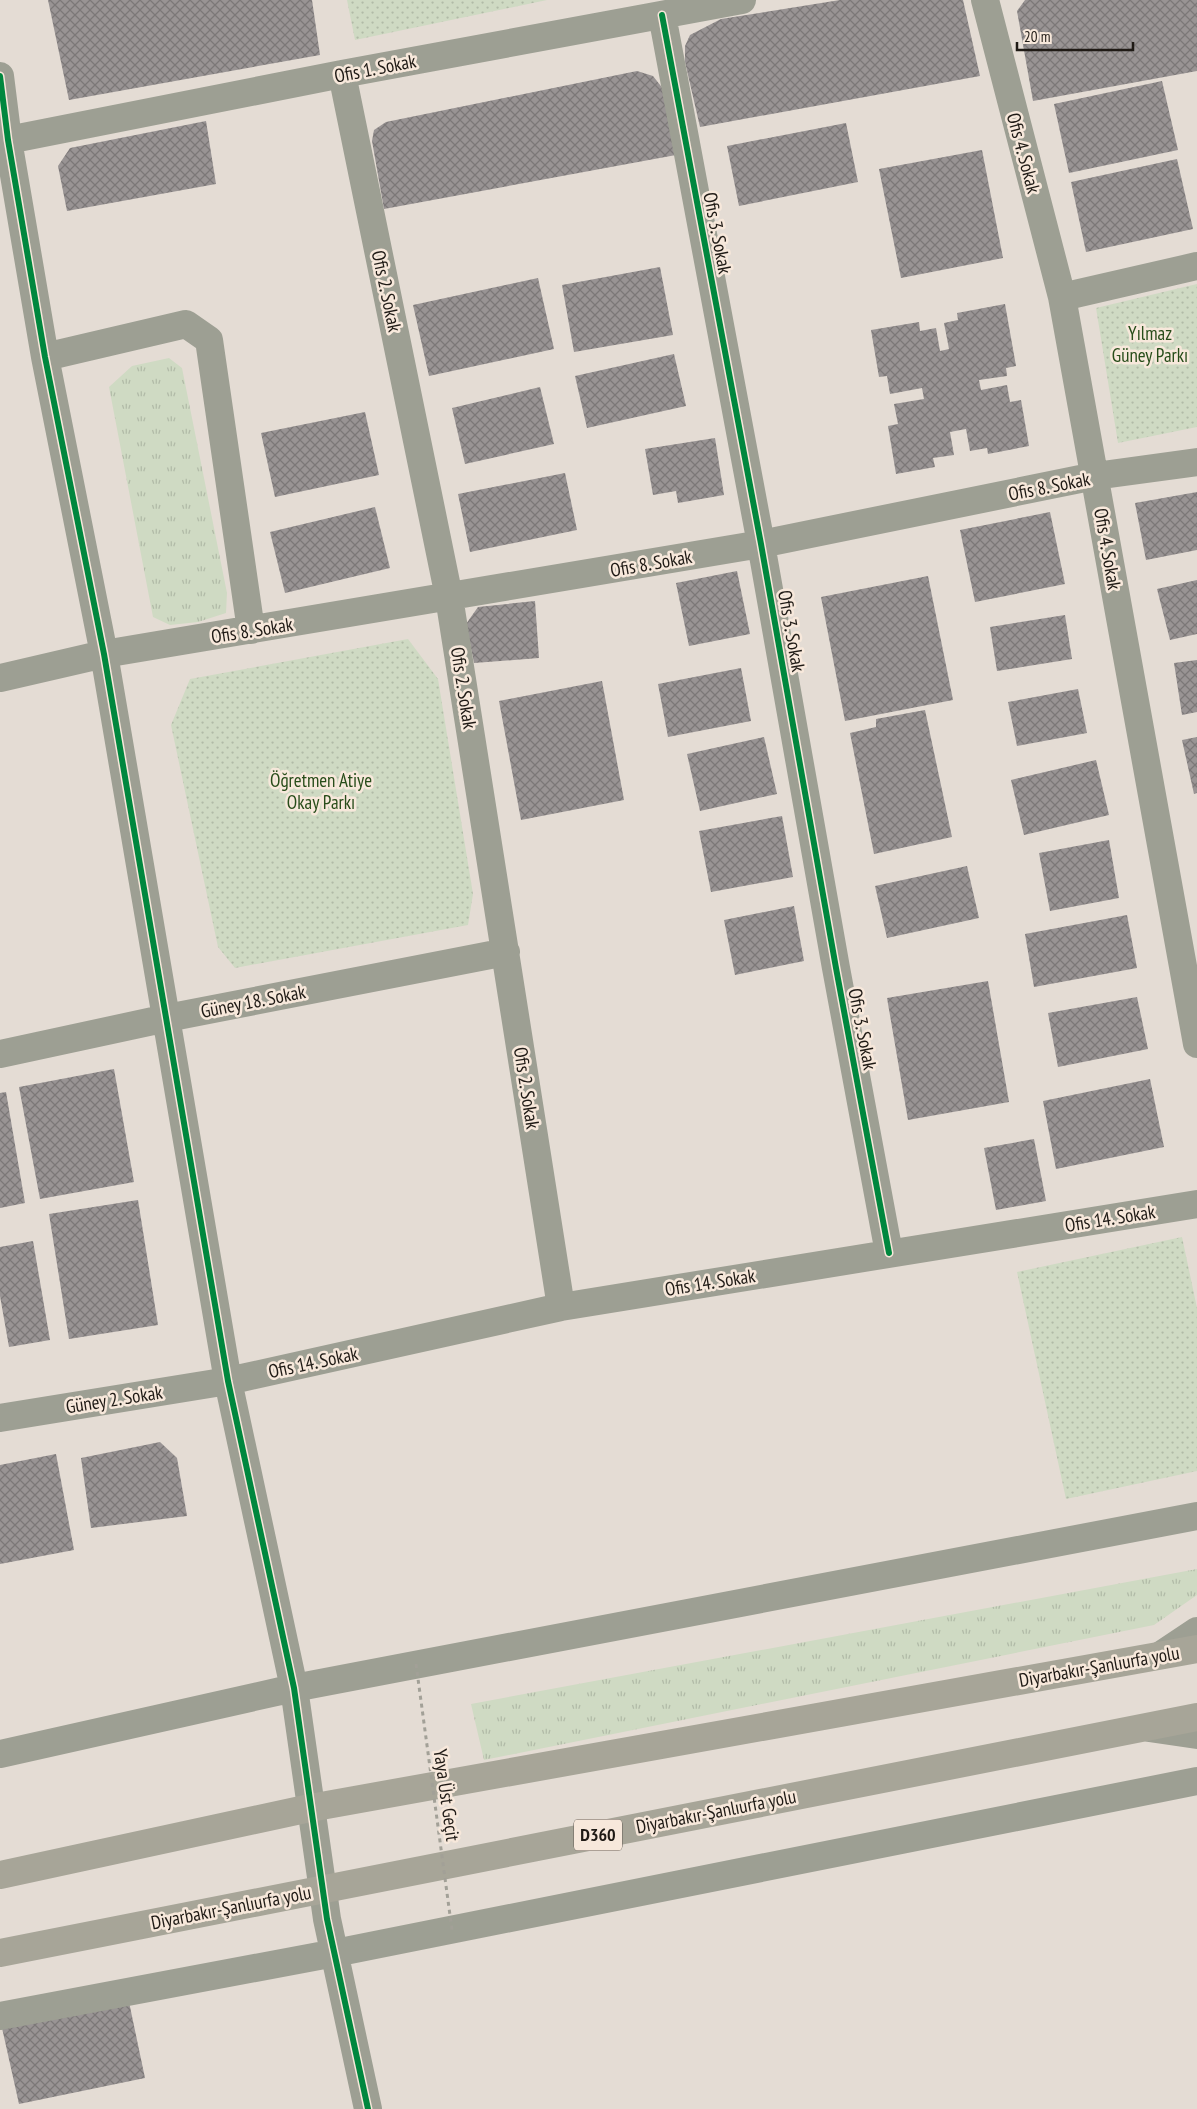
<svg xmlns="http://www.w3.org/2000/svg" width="1197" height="2109" viewBox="0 0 1197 2109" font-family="'PT Sans Narrow',sans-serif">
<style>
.grass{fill:url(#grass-tufts)}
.park{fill:url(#park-dots)}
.building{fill:url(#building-cross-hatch)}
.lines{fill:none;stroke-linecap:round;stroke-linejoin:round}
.minor{stroke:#9d9f93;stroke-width:28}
.highway{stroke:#a7a598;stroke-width:28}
.path-bridge{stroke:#a2a097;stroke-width:3;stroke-dasharray:4 4;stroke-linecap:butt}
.cycleway-casing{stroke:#f7e8db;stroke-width:9}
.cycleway{stroke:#00873e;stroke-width:6}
.labels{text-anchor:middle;stroke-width:5;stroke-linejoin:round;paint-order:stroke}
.shield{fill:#f7e8db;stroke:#605850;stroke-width:1}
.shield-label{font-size:18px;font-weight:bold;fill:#1f1a15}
.street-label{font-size:19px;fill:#1f1a15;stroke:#f7e8db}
.park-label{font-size:19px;fill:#284d1a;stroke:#f7e8db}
</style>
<defs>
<pattern id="grass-tufts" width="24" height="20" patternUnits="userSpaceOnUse" patternTransform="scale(1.25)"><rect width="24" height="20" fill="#cfdac3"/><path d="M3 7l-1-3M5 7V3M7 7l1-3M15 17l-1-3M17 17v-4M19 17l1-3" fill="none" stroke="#b1baa7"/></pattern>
<pattern id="park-dots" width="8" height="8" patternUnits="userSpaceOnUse" patternTransform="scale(1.25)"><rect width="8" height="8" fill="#cfdac3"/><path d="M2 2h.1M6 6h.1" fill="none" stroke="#b1baa7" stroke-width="1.8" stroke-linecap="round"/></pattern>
<pattern id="building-cross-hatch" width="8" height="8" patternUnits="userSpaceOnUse" patternTransform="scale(1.25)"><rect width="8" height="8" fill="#999494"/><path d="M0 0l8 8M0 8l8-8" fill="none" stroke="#7c7878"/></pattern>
</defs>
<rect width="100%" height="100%" fill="#e4dcd4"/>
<path class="grass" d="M169,358l13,10 45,225 -1,20 -28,9 -28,3 -17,-8 -44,-230 23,-21z
M1197,1569v26l-43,30 -670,135 -13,-56z"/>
<path class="park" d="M347,0h200l-192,40z
M1197,284v143l-79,16 -22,-135z
M408,639l30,40 35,215 -5,31 -233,43 -17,-21 -47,-222 19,-46z
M1182,1237l15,71v163l-131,28 -49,-227z"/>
<path class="building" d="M48,0h264l8,55 -251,45z
M840,0h123l17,76 -280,51 -15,-65v-16l5,-11 31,-16z
M1025,0h172v71l-164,30 -16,-90z
M637,71l16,5 11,14 12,65 -292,54 -12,-68 2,-11 12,-8z
M1162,81l16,69 -109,23 -15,-69z
M206,121l10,63 -149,27 -9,-45 12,-18z
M846,123l12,59 -119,24 -12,-60z
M982,150l21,108 -102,20 -22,-109z
M1177,159l16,70 -107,23 -15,-70z
M660,267l13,68 -99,17 -12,-67z
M538,278l16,71 -125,27 -16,-71z
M1005,304l11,62 -10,2 1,8 -28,4 2,10 26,-5 3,17 11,-2 8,46 -41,8 -1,-6 -17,3 -4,-22 -16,3 4,23 -21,3 2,9 -39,7 -8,-48 10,-2 -4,-20 30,-5 -2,-11 -32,6 -3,-18 -8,1 -8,-47 48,-8 1,9 16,-3 4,23 9,-2 -5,-26 14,-3 -1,-7z
M674,354l12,52 -99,22 -12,-52z
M540,387l14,57 -89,20 -13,-56z
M365,412l14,63 -104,22 -14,-64z
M715,438l9,57 -46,8 -2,-12 -23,4 -8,-46z
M565,473l12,57 -107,22 -12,-58z
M1197,492v58l-51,10 -11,-57z
M375,507l15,61 -105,25 -15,-61z
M1050,512l15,72 -90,18 -15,-72z
M737,571l13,63 -61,12 -13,-63z
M928,576l25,124 -108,21 -24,-124z
M1197,580v54l-27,6 -13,-51z
M535,601l4,57 -65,5 -8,-39 12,-17z
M1065,615l7,44 -75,12 -7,-44z
M1197,660v52l-15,3 -8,-52z
M741,668l10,53 -83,16 -10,-53z
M602,681l22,119 -103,20 -22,-119z
M1078,689l9,44 -70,13 -9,-44z
M925,710l27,127 -78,17 -24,-121 26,-6v-8z
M764,737l13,57 -77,17 -13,-57z
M1197,737v56l-3,1 -12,-54z
M1096,760l13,55 -85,20 -13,-55z
M782,816l11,61 -82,15 -12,-61z
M1109,840l10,58 -69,13 -11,-58z
M967,866l12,52 -92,20 -12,-52z
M794,906l10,55 -69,14 -11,-55z
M1127,915l10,53 -103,19 -9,-53z
M988,981l21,121 -101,18 -21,-122z
M1137,997l11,52 -90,18 -10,-54z
M114,1069l20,113 -94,17 -21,-112z
M1150,1079l14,68 -108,22 -13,-68z
M6,1092l19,111 -25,5v-115z
M1034,1139l12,62 -50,9 -12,-62z
M138,1200l20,125 -89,14 -20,-125z
M33,1241l17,99 -41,7 -9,-51v-49z
M160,1442l17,16 10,58 -96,12 -10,-70z
M56,1454l18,96 -74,14v-99z
M129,2002l16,76 -126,26 -17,-76z"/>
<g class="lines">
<path class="minor" d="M985,0l77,297 135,747
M662,15l99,529 75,424 53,285
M342,74l107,523 112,710
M0,76l8,64 37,217 59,297 124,727 66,307 33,231 41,190
M8,140l334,-66 400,-74
M1062,297l135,-31
M45,357l141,-33 23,16 42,290
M0,678l104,-24 657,-110 334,-68 102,-14
M0,1054l167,-36 339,-66
M0,1418l228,-37 333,-74 636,-103
M1161,1655l36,-24
M1149,1728l48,7
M0,1754l294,-66 903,-172
M0,2016l335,-63 862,-172"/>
<path class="highway" d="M0,1875l310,-67 887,-159
M0,1953l1197,-236"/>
<path class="path-bridge" d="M416,1664l36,266"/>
<g class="cycleway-casing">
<path id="cycleway" d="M662,15l99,529 75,424 53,285
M0,76l8,64 37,217 59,297 124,727 66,307 33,231 41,190"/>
</g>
<use href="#cycleway" class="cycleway"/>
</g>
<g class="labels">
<rect class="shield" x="574" y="1819.5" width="48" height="31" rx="4"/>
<g class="shield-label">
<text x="598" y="1841">D360</text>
</g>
<g class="street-label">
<text transform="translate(375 68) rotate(-11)" y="7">Ofis 1. Sokak</text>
<text transform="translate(1024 153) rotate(75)" y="7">Ofis 4. Sokak</text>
<text transform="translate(718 233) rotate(79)" y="7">Ofis 3. Sokak</text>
<text transform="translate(387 291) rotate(78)" y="7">Ofis 2. Sokak</text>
<text transform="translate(1049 486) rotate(-11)" y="7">Ofis 8. Sokak</text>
<text transform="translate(1108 549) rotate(80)" y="7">Ofis 4. Sokak</text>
<text transform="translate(651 563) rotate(-10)" y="7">Ofis 8. Sokak</text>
<text transform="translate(252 630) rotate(-9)" y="7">Ofis 8. Sokak</text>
<text transform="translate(792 631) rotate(80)" y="7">Ofis 3. Sokak</text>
<text transform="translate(464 688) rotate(81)" y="7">Ofis 2. Sokak</text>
<text transform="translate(253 1001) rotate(-11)" y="7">Güney 18. Sokak</text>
<text transform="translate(863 1029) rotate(79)" y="7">Ofis 3. Sokak</text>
<text transform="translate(527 1088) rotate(81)" y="7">Ofis 2. Sokak</text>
<text transform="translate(1110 1218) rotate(-9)" y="7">Ofis 14. Sokak</text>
<text transform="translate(710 1282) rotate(-9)" y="7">Ofis 14. Sokak</text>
<text transform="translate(313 1362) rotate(-12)" y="7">Ofis 14. Sokak</text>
<text transform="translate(114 1399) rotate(-9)" y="7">Güney 2. Sokak</text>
<text transform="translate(1099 1666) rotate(-10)" y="7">Diyarbakır-Şanlıurfa yolu</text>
<text transform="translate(447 1795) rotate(82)" y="7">Yaya Üst Geçit</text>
<text transform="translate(716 1811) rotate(-11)" y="7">Diyarbakır-Şanlıurfa yolu</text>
<text transform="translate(231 1907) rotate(-11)" y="7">Diyarbakır-Şanlıurfa yolu</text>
</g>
<g class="park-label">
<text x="1150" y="340">Yılmaz<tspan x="1150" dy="22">Güney Parkı</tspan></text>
<text x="321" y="787">Öğretmen Atiye<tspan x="321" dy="22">Okay Parkı</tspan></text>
</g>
</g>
<path d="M1017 42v8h116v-8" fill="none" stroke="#1f1a15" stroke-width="2.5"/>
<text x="1024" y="42" font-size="15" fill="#1f1a15" stroke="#f7e8db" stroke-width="4" paint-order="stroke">20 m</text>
</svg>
